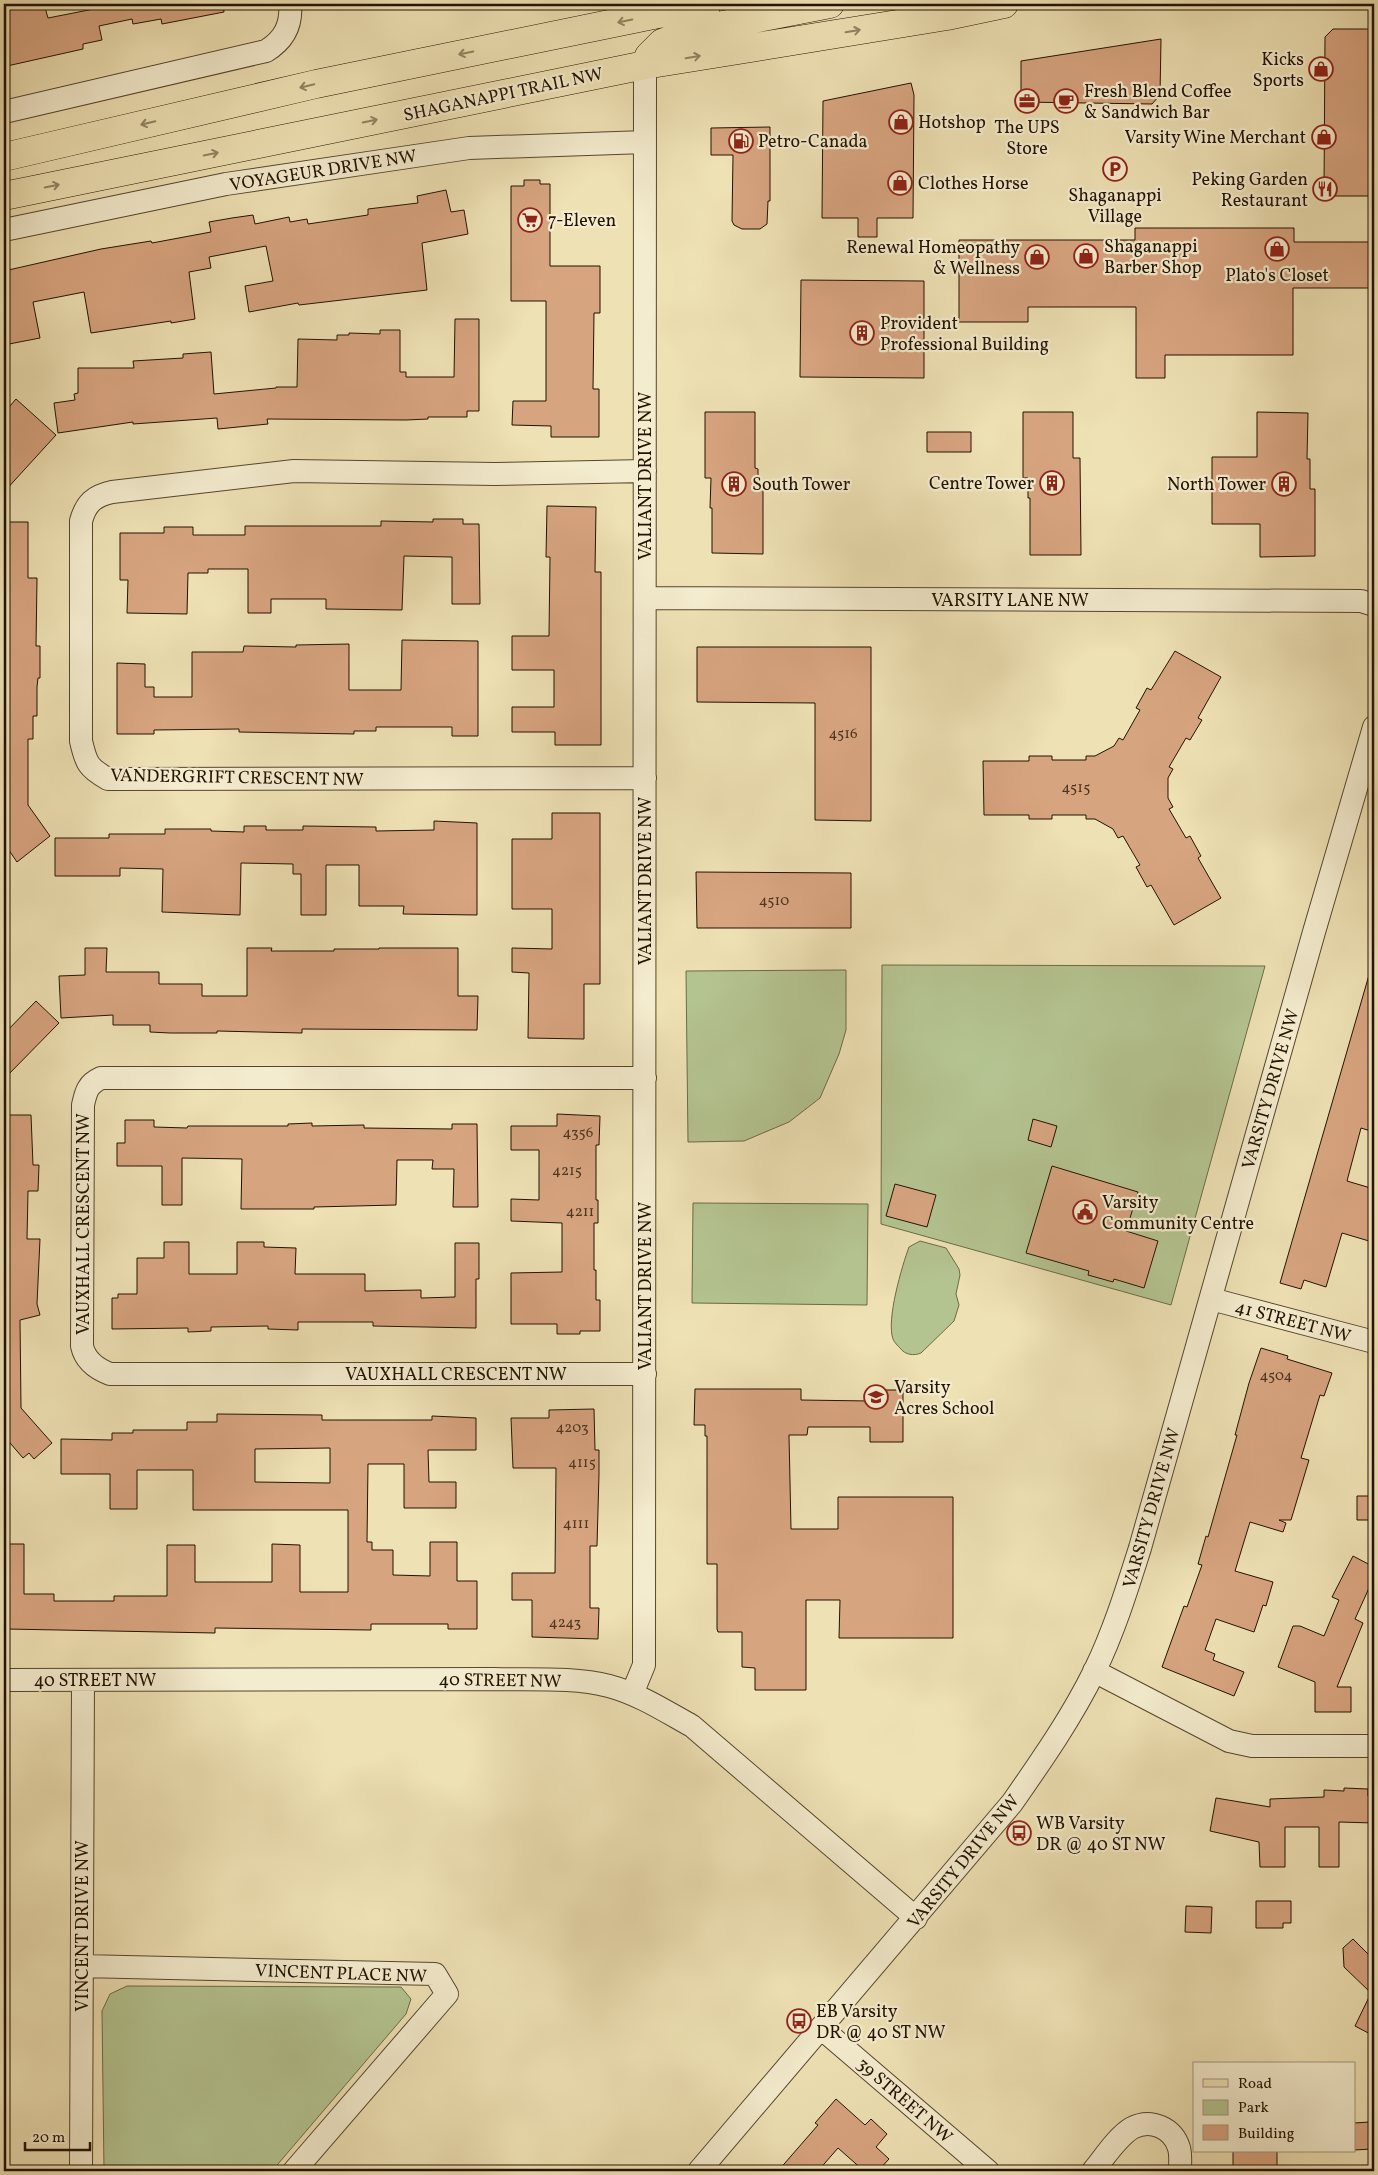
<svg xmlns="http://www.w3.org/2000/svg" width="1378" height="2175" viewBox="0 0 1378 2175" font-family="Vollkorn,serif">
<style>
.green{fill:#b4c491;stroke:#6b6b48}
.building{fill:#d7a480;stroke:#221200;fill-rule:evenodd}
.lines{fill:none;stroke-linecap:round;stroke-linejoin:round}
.street-casing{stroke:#55462d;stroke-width:24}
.primary-casing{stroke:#221200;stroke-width:29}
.street{stroke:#f4ecce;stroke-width:22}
.primary{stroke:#eee1b4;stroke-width:28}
.oneway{stroke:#928463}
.labels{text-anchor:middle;stroke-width:4.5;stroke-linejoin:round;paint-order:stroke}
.number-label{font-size:15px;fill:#4f3620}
.poi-label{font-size:18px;fill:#221200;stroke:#f4ecce;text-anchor:start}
.street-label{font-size:18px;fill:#221200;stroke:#f4ecce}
</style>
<rect width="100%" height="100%" fill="#eee1b4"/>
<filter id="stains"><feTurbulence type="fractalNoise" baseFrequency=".004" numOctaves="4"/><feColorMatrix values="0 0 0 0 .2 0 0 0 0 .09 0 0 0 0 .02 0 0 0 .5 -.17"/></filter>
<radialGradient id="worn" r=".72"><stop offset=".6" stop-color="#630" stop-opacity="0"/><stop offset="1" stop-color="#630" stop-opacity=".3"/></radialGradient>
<path class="green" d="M882,965l383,1 -94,339 -290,-81z
M846,970v60l-7,24 -19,44 -31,24 -45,19 -56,1 -2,-171z
M693,1203l175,1 -1,101 -175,-2z
M920,1241l26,7 13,21 1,6 -4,19 3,11 -5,16 -33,32c-7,3 -16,2 -21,-5 -2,-2 -6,-6 -7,-9 -7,-19 9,-73 16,-92z
M127,1986l274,1 10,12 -5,15 -134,157h-168l-2,-160 8,-17z"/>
<path class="building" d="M4,4h40l4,14 61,-12 -1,-2h115l1,8 -62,12 -1,-5 -28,5 -1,-5 -33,7 3,14 -19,4v5l-76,17 -3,-18v-17l4,-1z
M1333,29h41v167h-41l-9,-8 1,-151z
M1161,39l-1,56 -8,9 -131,-2v-41z
M911,83l3,12 -1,123h-36v19h-19v-19h-36l1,-117z
M770,127v74h-2l-1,23 -7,5h-18l-8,-4 -2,-4 1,-66h-22v-27z
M524,180h16v4h10v82h50v47h-6l-1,76h6v48h-48v-11l-39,-1 1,-24h33v-100h-35v-115h13z
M446,190l5,22 13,-2 4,24 -46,9 5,47 -128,15 -1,-2 -49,9 -4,-26 28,-5 -7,-35 -57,11 2,11 -22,4 6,47 -24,4v-2l-80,12 -7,-41 -51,10 7,36 -36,7v-74l97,-22 50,-8 1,2 59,-11 -2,-10 23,-4 21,-3 2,9 34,-7 1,5 17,-3 1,5 60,-9v-6l50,-6 -1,-7z
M1135,228h159v14h80v46h-81v67h-128v23h-29v-71h-108v15h-69v-82h176z
M801,280l123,1v97l-124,-1z
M455,319h24v92h-12v6h-39v2l-22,1 -139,-1 1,5 -50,5 -1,-11 -84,6v-2l-75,11 -4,-30 21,-3 -1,-6 4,-1v-25h56l-1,-7 50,-3v-4l28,-2 3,42 62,-6v-1h21l1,-48 39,1v-5h12v-2l31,1v-4h20v42h6v5h48z
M16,399l40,36 -52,57v-79z
M705,412h50v56l3,1v19l5,1v65l-51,-1v-45h-2l1,-30h-6z
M1023,412h50v46h7l1,97h-51v-57h-2v-20h-5z
M1257,412l51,1 -1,46h3v30h5v67l-55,1v-33h-48v-67h45z
M927,432h44v20h-44z
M547,506l49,1 -1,65h6v173h-46v-13h-43v-25h42v-37h-42v-34h37l1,-79h-4z
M433,519h30v5h16l1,80h-28v-47l-48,-1 -2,54 -76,-1v-10h-55v14h-23v-44h-40v4h-20l-1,41 -60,-1 1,-33h-8v-47h44v-6h29v8h52v-9h136v-5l52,1z
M4,522h24v56h9l-1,68h4v32h-2l-1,9v29h-4v23h-5v66l22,31 -33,26 -13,-19v-242h2v-33h-2z
M402,640l76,1v95h-26v-9h-76v4h-22v3l-115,-2v-3l-85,1v4h-37v-71l28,1v23h9v10h38v-45h51l1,-6 52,1v-2l53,-1v46h52z
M697,647h174v174l-56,-1v-117l-118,-1z
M1175,651l46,26 -23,41 4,2 -12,20 -4,-2 -17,29 4,2 -5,9v20l5,9 -4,2 17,29 4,-2 11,20 -3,2 23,40 -47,27 -23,-40 -4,2 -11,-20 4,-2 -17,-29 -5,2 -5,-9 -18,-10h-9v-4h-34v4h-23v-4h-45l-1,-54h46v-5h23v4h34v-4h9l19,-10 5,-8 4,2 17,-30 -4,-2 11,-20 4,2z
M552,813h48v171h-16v55l-56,-1 1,-65 -17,-1v-24l40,1v-40h-40v-70h40z
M434,821l43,2v92l-74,-1 1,-8h-45v-41h-33v50h-25v-41h-8v-10l-52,-1 -1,52 -78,-3 1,-43 -43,-1v8h-65v-38h54v-4h56v-5h46v2l33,1v-6h22v4h37v-4l73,1v4l58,-1z
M696,872l155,1v55h-154z
M85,948h22l-1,24h53v12h43v12h45v-48h25l-1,3h63v-2h45v-1h79v48h20l-1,34 -175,-1v4l-85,-2v2h-47l-20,-1v-7h-37v-10l-52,3 -2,-42 26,-1z
M1369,975h5v157l-13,-4 -14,53 27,8v34l-5,18 -27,-8 -16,54 -22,-7 -3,9 -21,-6z
M36,1001l23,22 -55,56v-45z
M557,1114l43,2 -1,29h-3v55h2v23h-4v47h2v30h4v31h-20v3h-23v-10h-46v-51l51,-1v-49l-51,-2v-22l28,1v-50h-28v-24h46z
M4,1115h27l2,50h6l-1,26h-10l-1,48h13l-3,65 3,11 -20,5 1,88 31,35 -18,16 -5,-6 -6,5 -19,-22z
M1033,1119l24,7 -6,21 -23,-7z
M125,1120h29v7l33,1 1,-2h100v-2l24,-1v3l52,-1v3l88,1v-5h25l1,83h-25l1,-38h-22l1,-9h-36l-1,45 -82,2v2h-73l1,-50 -60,-1v47h-20v-39h-45v-23h8z
M1052,1166l86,26 -12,39 32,10 -14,47 -30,-9 -1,3 -25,-7 1,-4 -63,-18z
M895,1184l41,11 -9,32 -41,-11z
M164,1242h25v32h48v-32h27v5l32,1 -1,26h70v17l56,-1v8l34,-1v-54h24v36h-3v49l-103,-2v-4h-75v8l-30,-1v-3l-57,1v4l-23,1v-4l-76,1v-31h6v-4h19v-36h27z
M1261,1348l27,8 -1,3 45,14 -8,23 -4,-1 -19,63 8,2 -18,60h-12l7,3 -3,9 -33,-10 -15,49 38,11 -7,24 -3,-1 -9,27 -38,-13 -11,31 10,4 -2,6 31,12 -10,24 -72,-29 22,-61 3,1 15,-42 -4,-1 8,-28 2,1 29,-102h-2l14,-52z
M695,1389h106v11l69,1v-11h33v52h-33v-15h-62l-1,8h-18l2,94h47v-32h115v141h-114l1,-38h-34v90h-51v-22l-13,-1v-35h-24l-1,-3v-65h-10v-128h-2v-11h-11z
M594,1409l1,41h4v24l-2,72h-7v62h9l-1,31 -66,-2v-37h-20v-27h43l1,-105h-43l-2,-50h38v-8z
M217,1414l105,1v5h110v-4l44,2v32h-48l1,32h27v26h-52v-44h-36l-1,78h5v8h21v25l37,1v-34h27v39h20v48h-29v-5h-77v6l-156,-2v5l-208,-4v-59h-3v-26h20v50h30v7h60v-5h53v-51h28v37h77v-38l28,1v47h48v-82h-155v-40h-56v39h-27v-35h-49v-35l51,1v-7h21v-3h54v-8h30zM330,1448v35l-75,-1v-33z
M1357,1496h17v24h-17z
M1353,1556l21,11v10l-19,42 8,4 -26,64h14v25h-36v-30l-37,-15 15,-41h7l24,10 15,-36 -7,-3z
M1344,1788l24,1v7h6v27l-35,-1v45h-20v-40h-34v40h-25l-1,-25 -49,-11 6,-33 54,9v-8l54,-2v-7l20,1z
M1256,1901h35v22h-8v5h-27z
M1186,1906l26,1 -1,26 -26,-1z
M1353,1939l21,21v76l-19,-10 16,-33 -27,-26 -1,-19z
M836,2099l29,26 6,-6 16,15 -11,13 13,12 -11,12h-14l-26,-23 -20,23h-40l40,-46 -3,-2z
M1370,2122l2,27 -18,1v-27z
M1233,2151h44v20h-27v-3h-17z"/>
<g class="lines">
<g class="street-casing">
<path id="street" d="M4,112l262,-61c18,-11 26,-26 24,-47
M4,230l222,-46 243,-36 176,-6
M645,598l716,3 13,4
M645,778l-537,1c-20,-11 -22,-16 -27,-38v-220c5,-18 13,-25 31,-29l182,-21 201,3 150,-3
M645,1078h-544c-13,6 -15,13 -18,27l-1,241c3,14 15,23 28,28h535
M1211,1299l163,43
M1094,1671l135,70 23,5h122
M4,1680l491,-1c37,1 78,-2 114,7 30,8 56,25 83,40l224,192
M632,1694l12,-29 1,-1600
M82,1966l353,8 12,20 -153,177
M822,2029l166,142
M81,2171l2,-490
M699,2171l313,-368c30,-43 60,-86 83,-133 19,-39 32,-81 45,-122l174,-616 60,-205
M1093,2171c11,-13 24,-34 39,-43 19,-10 41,0 47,20 2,7 1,16 1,23"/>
</g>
<g class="primary-casing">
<path id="primary" d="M645,65l4,-9 13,-13 30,-12 138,-27
M4,157l312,-73 391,-80
M4,196l641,-131 302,-49 57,-12"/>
</g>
<use href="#street" class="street"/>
<use href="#primary" class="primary"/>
</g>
<defs><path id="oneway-shaft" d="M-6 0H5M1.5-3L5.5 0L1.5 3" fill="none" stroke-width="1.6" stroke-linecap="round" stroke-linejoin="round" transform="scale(1.25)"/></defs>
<g class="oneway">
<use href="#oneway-shaft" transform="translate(625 21) rotate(168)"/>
<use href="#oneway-shaft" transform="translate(853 31) rotate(-9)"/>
<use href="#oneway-shaft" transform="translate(466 53) rotate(168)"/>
<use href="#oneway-shaft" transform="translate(693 57) rotate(-9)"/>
<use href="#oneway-shaft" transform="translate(307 86) rotate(167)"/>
<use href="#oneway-shaft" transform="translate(370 121) rotate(-12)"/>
<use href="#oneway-shaft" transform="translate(148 123) rotate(167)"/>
<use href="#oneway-shaft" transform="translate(211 154) rotate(-12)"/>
<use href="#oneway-shaft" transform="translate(52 186) rotate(-12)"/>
</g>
<defs>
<g id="shop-ring" transform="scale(1.25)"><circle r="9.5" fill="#f4ecce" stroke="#8f2418" stroke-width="1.5"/><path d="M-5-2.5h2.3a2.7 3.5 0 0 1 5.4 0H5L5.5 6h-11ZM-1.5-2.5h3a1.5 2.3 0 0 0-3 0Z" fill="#8f2418"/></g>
<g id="office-ring" transform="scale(1.25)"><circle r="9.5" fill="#f4ecce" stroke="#8f2418" stroke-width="1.5"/><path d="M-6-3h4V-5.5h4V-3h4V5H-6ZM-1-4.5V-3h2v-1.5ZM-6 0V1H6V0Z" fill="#8f2418"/></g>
<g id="cafe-ring" transform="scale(1.25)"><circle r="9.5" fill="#f4ecce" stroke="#8f2418" stroke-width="1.5"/><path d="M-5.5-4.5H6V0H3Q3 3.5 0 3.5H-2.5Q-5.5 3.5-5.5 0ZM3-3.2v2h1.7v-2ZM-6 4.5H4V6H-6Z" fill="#8f2418"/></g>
<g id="fuel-ring" transform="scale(1.25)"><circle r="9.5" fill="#f4ecce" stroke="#8f2418" stroke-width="1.5"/><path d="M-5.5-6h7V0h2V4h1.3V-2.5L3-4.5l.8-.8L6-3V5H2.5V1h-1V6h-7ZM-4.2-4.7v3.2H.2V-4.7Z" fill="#8f2418"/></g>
<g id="parking-ring" transform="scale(1.25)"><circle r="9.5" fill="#f4ecce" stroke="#8f2418" stroke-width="1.5"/><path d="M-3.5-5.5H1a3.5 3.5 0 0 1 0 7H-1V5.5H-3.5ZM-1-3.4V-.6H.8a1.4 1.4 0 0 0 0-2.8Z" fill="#8f2418"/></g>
<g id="restaurant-ring" transform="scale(1.25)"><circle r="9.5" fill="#f4ecce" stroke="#8f2418" stroke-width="1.5"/><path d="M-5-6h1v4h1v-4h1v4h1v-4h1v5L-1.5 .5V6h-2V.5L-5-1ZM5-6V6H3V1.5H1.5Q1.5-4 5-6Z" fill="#8f2418"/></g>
<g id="supermarket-ring" transform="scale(1.25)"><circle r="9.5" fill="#f4ecce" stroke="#8f2418" stroke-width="1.5"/><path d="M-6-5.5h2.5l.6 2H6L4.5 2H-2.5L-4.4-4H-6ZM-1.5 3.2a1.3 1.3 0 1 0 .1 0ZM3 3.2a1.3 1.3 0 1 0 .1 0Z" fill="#8f2418"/></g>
<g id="building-ring" transform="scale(1.25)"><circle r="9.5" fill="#f4ecce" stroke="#8f2418" stroke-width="1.5"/><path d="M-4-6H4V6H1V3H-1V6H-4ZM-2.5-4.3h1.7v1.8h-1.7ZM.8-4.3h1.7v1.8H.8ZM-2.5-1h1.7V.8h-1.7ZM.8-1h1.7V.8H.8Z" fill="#8f2418"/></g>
<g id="civic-ring" transform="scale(1.25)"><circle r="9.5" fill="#f4ecce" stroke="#8f2418" stroke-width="1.5"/><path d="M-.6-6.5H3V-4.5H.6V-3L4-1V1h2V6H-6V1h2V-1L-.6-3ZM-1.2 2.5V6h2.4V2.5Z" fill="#8f2418"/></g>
<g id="school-ring" transform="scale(1.25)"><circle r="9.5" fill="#f4ecce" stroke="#8f2418" stroke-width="1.5"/><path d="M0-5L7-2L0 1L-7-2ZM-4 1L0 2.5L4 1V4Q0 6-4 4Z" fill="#8f2418"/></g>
<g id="bus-ring" transform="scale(1.25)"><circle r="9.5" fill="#f4ecce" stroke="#8f2418" stroke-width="1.5"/><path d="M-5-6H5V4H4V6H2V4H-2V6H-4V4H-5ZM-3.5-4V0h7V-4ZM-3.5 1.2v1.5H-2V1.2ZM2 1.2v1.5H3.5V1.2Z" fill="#8f2418"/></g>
</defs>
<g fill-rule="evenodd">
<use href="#shop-ring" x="1321" y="69"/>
<use href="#office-ring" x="1027" y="101"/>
<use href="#cafe-ring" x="1066" y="101"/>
<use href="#shop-ring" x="901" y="122"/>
<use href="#shop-ring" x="1324" y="137"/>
<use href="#fuel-ring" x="741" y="141"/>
<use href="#parking-ring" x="1115" y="169"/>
<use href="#shop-ring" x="900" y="183"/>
<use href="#restaurant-ring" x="1325" y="189"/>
<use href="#supermarket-ring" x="530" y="220"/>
<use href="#shop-ring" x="1277" y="249"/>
<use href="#shop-ring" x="1086" y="256"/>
<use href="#shop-ring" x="1037" y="257"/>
<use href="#building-ring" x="862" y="333"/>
<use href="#building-ring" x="1052" y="483"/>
<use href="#building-ring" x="734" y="484"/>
<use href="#building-ring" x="1284" y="484"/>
<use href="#civic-ring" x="1085" y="1212"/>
<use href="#school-ring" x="876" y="1397"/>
<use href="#bus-ring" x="1019" y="1833"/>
<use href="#bus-ring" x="799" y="2021"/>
</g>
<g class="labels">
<g class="number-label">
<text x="843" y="738">4516</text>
<text x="1076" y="792">4515</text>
<text x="774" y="905">4510</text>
<text x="578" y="1137">4356</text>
<text x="567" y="1175">4215</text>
<text x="580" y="1216">4211</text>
<text x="1276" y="1380">4504</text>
<text x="572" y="1432">4203</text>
<text x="582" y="1467">4115</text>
<text x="576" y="1528">4111</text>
<text x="565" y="1627">4243</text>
</g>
<g class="poi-label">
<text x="1304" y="65" text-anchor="end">Kicks<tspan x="1304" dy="21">Sports</tspan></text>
<text x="1084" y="97">Fresh Blend Coffee<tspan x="1084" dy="21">&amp; Sandwich Bar</tspan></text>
<text x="918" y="128">Hotshop</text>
<text x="1027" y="133" text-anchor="middle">The UPS<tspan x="1027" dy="21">Store</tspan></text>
<text x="1306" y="143" text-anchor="end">Varsity Wine Merchant</text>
<text x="758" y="147">Petro-Canada</text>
<text x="1308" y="185" text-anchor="end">Peking Garden<tspan x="1308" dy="21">Restaurant</tspan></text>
<text x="918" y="189">Clothes Horse</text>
<text x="1115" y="201" text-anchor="middle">Shaganappi<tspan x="1115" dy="21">Village</tspan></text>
<text x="548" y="226">7-Eleven</text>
<text x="1104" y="252">Shaganappi<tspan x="1104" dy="21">Barber Shop</tspan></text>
<text x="1020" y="253" text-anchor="end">Renewal Homeopathy<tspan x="1020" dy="21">&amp; Wellness</tspan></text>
<text x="1277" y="281" text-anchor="middle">Plato's Closet</text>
<text x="880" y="329">Provident<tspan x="880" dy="21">Professional Building</tspan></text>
<text x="1034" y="489" text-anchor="end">Centre Tower</text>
<text x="752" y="490">South Tower</text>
<text x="1266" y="490" text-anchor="end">North Tower</text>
<text x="1102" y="1208">Varsity<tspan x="1102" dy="21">Community Centre</tspan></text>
<text x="894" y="1393">Varsity<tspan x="894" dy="21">Acres School</tspan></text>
<text x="1036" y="1829">WB Varsity<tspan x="1036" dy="21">DR @ 40 ST NW</tspan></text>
<text x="816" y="2017">EB Varsity<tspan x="816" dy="21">DR @ 40 ST NW</tspan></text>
</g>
<g class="street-label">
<text transform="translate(503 94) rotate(-12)" y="6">SHAGANAPPI TRAIL NW</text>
<text transform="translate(323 170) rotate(-9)" y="6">VOYAGEUR DRIVE NW</text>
<text transform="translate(645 476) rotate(-90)" y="6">VALIANT DRIVE NW</text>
<text x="1010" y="606">VARSITY LANE NW</text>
<text transform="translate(237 777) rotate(1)" y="6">VANDERGRIFT CRESCENT NW</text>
<text transform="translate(645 881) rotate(-90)" y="6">VALIANT DRIVE NW</text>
<text transform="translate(1270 1089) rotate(-74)" y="6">VARSITY DRIVE NW</text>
<text transform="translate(83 1224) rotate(-90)" y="6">VAUXHALL CRESCENT NW</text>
<text transform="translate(645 1286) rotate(-90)" y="6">VALIANT DRIVE NW</text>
<text transform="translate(1293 1321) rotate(15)" y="6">41 STREET NW</text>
<text x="456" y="1380">VAUXHALL CRESCENT NW</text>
<text transform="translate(1151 1508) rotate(-74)" y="6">VARSITY DRIVE NW</text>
<text x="95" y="1686">40 STREET NW</text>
<text transform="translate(500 1680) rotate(1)" y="6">40 STREET NW</text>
<text transform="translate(963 1861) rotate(-51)" y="6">VARSITY DRIVE NW</text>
<text transform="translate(82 1926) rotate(-90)" y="6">VINCENT DRIVE NW</text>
<text transform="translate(341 1973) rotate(2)" y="6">VINCENT PLACE NW</text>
<text transform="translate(905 2100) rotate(41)" y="6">39 STREET NW</text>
</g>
</g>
<rect width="1378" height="2175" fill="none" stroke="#eee1b4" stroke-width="20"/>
<rect x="5" y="5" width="1368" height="2165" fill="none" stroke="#221200" stroke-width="2.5"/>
<rect x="10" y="10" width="1358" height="2155" fill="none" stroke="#221200"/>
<rect x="1193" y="2062" width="162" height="90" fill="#f4ecce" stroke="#a0957c"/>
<rect x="1203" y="2079" width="25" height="8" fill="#eee1b4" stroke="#a0957c"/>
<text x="1238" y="2088" font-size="15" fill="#221200">Road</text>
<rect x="1203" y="2100" width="25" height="15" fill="#b4c491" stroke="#a0957c"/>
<text x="1238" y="2112" font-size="15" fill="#221200">Park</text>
<rect x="1203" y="2125" width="25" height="15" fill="#d7a480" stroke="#a0957c"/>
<text x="1238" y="2138" font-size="15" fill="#221200">Building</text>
<path d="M25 2142v8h65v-8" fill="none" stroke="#221200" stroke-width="2.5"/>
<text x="32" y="2142" font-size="15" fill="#221200" stroke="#f4ecce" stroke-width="4" paint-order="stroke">20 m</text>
<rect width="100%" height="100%" filter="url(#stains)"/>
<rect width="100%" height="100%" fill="url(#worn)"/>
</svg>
